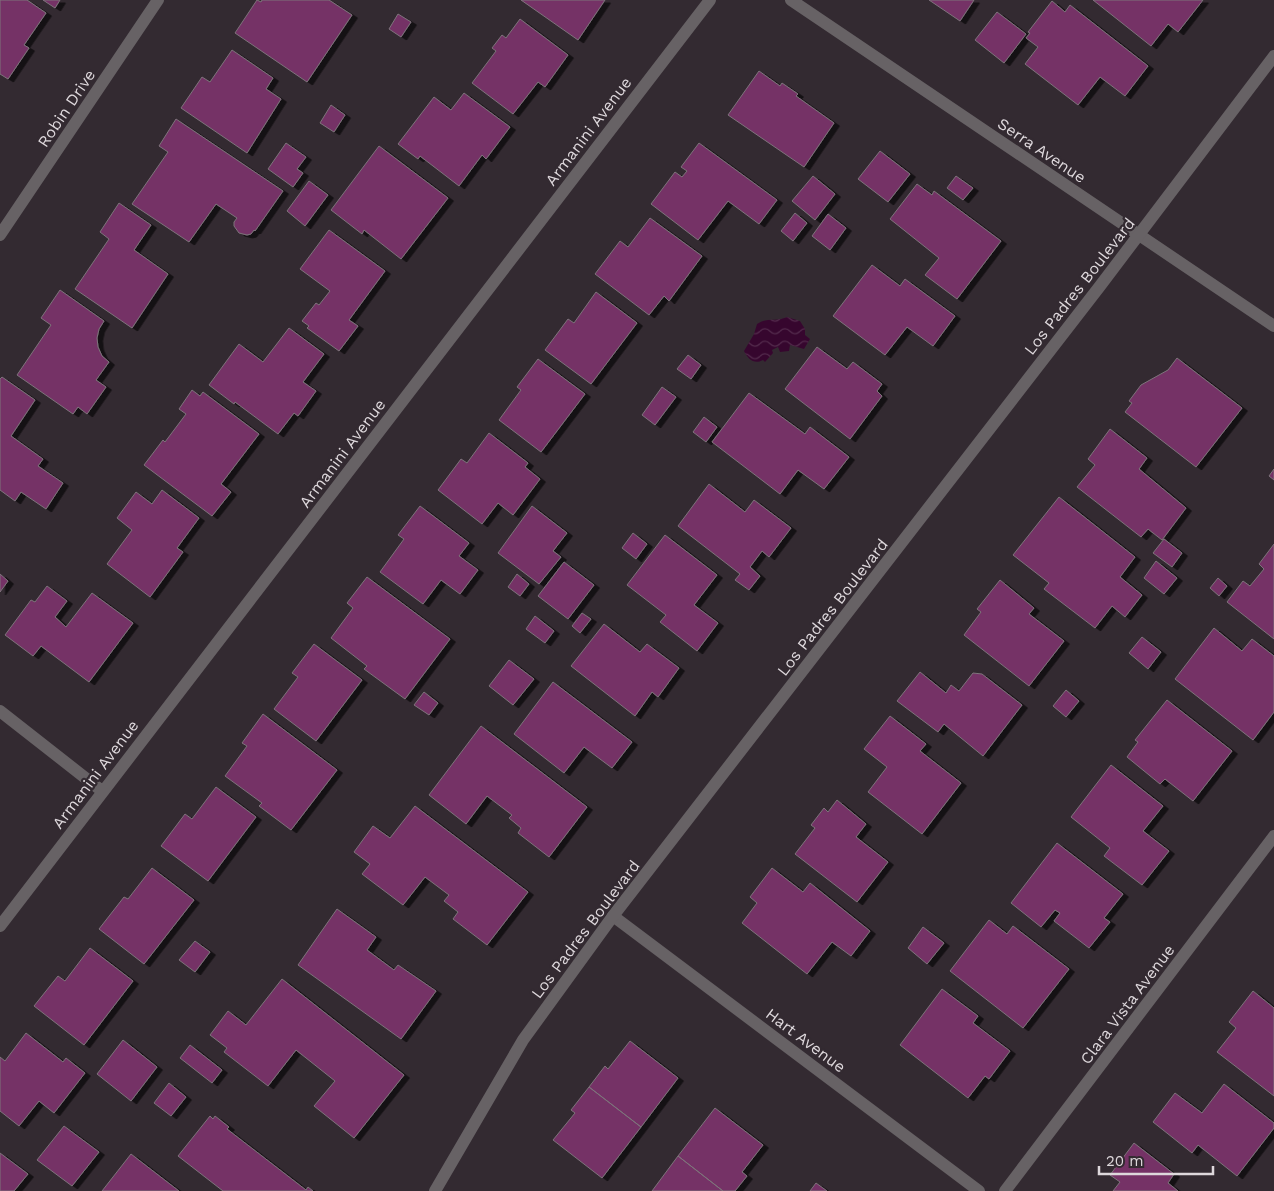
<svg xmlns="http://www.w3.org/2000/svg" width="1274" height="1191" viewBox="0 0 1274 1191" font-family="'Work Sans',sans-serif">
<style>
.water{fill:url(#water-waves)}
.building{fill:#743366;stroke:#7e737b;filter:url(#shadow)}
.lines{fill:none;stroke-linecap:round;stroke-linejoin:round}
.minor{stroke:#676265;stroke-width:12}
.tertiary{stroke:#676265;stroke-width:12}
.labels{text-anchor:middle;stroke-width:4.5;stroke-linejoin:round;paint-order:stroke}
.street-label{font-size:16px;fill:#ded8dc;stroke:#332a31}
</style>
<defs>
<pattern id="water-waves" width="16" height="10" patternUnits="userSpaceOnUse" patternTransform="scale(1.25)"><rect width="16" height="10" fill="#36062e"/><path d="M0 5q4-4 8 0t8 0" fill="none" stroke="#532a4c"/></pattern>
<filter id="shadow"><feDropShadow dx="5.5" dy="3" stdDeviation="0" flood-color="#0009"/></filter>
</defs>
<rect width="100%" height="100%" fill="#332a31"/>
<path class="water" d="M787,317l13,4 5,8v6l5,4 -6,10 -14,-4 -1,6 -9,1 -2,-5 -6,3 1,3 -8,9 -2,-2c-9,5 -15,-1 -19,-9l10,-17 3,-10c10,-7 19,-2 30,-7z"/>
<path class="building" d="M0,0h27l19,13 -22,32 5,3 -21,31 -8,-5z
M43,0h17l-5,8z
M257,0l4,2 1,-2h67l23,15 -45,67 -72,-49z
M521,0h84l-27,40z
M929,0h45l-14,21z
M1093,0h110l-25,32 -10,-8 -17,22z
M1052,1l13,11 5,-7 78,61 -23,30 -25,-19 -22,28 -53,-41 13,-17 -12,-9 4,-5 -2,-1z
M997,12l29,22 -22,29 -29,-23z
M398,14l13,8 -10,15 -12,-8z
M520,19l48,36 -23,32 -7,-5 -25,32 -41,-31 24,-32 -4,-3 10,-13 4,3z
M232,50l41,28 -7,11 15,10 -34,54 -66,-45 21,-31 8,5z
M759,71l21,15 2,-3 16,11 -2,2 38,27 -30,44 -76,-52z
M464,93l46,34 -24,32 -4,-4 -23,31 -39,-30 -2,3 -20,-15 36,-47 17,13z
M331,105l14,10 -11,17 -14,-9z
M176,119l107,72 -28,40 -1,-1 -3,4 -4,1 -8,-2 -5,-7v-4l3,-4 -21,-14 -27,38 -57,-38 36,-52 -9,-6z
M286,143l20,14 -9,12 6,4 -10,14 -25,-18z
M699,143l78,57 -18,24 -31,-23 -30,39 -47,-36 24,-32 7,5 5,-6 -6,-4z
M379,146l69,52 -47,61 -37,-29 -2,4 -31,-24z
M880,151l30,23 -22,28 -30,-23z
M813,176l22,18 -20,26 -23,-19z
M956,176l17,12 -10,12 -16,-12z
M309,181l19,14 -23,31 -18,-15z
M917,184l15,11 2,-4 67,50 -44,58 -32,-24 14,-17 -49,-39z
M119,203l32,22 -17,25 34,24 -36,54 -57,-39 34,-50 -9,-7z
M795,213l12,10 -14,18 -12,-10z
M828,214l18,14 -16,22 -18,-14z
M650,218l52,38 -33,45 -5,-5 -15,19 -54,-41 25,-33 8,6z
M329,230l56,41 -36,49 9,6 -19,25 -32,-23 2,-2 -7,-5 14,-18 3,2 11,-14 -30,-22z
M872,265l28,21 5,-7 50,37 -22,30 -26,-19 -22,28 -52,-39z
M60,290l44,31 -5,8 -2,9 1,9 4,9 7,6 -13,18 10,7 -19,27 -9,-7 -5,7 -56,-39 34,-50 -10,-7z
M596,292l41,31 -46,61 -46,-34 23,-31 6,4z
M289,328l35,26 -21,28 13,9 -18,25 -4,-3 -16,21 -43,-32 -1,2 -25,-19 30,-41 24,18z
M817,347l30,22 6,-7 29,22 -5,7 5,5 -32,43 -65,-50z
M688,355l13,10 -10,14 -14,-10z
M1177,358l65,50 -46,59 -71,-55 7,-9 -3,-2 12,-16 27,-15z
M538,359l47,35 -44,58 -42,-32 22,-30 -4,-3z
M2,377l33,23 -24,36 32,23 -5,7 25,17 -17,26 -25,-17 -6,9 -15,-11v-111z
M662,387l14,10 -21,28 -13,-10z
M192,390l8,6 3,-4 56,42 -38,50 10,8 -19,24 -68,-51 19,-25 2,2 21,-28 -7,-5z
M749,393l56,41 5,-7 39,30 -25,32 -26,-19 -18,24 -68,-52z
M704,417l13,10 -11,15 -13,-10z
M1110,429l37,29 -8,11 47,39 -24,32 -14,-11 -7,8 -64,-50 18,-22 -7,-6z
M489,433l39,30 -3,4 15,12 -27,36 -15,-12 -16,21 -44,-34 23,-31 6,4z
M1274,469v11l-5,-4z
M709,484l36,28 9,-12 37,28 -22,29 -7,-6 -12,16 10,9 -11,14 -14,-10 5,-6 -62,-48z
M162,490l37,28 -22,30 6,4 -33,45 -43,-33 25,-34 -15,-12 19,-26 16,12z
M1059,497l76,60 -15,20 22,18 -17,22 -13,-11 -17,22 -51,-39 5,-6 -36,-28z
M420,506l49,37 -10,13 19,14 -18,24 -19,-14 -18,24 -43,-32 24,-33 -6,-4z
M532,506l35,27 -14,18 8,6 -22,27 -41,-31z
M633,533l14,11 -11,15 -14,-11z
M665,535l52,40 -23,30 24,18 -21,28 -37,-29 6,-7 -39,-30z
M1164,539l18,14 -10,14 -19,-14z
M1274,544v95l-47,-37 16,-21 7,5 14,-17 -5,-5z
M1156,561l21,17 -13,16 -20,-16z
M564,562l30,23 -26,34 -30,-23z
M0,574l8,7 -8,11z
M517,574l12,10 -9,12 -12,-9z
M367,577l83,62 -45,60 -41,-30 3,-3 -36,-28 22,-30 -6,-5z
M1218,578l9,8 -8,10 -9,-8z
M1000,580l34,28 -5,6 35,27 -35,45 -65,-51 17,-23 -4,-3z
M47,586l20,15 -12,16 11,10 26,-34 41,30 -44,59 -48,-36 -8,10 -28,-21 26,-35 4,2z
M582,613l9,6 -11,14 -8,-7z
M535,616l19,15 -9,12 -19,-14z
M604,624l36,28 7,-8 32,24 -21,29 -6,-5 -17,24 -64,-50z
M1214,628l28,23 10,-12 22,17v56l-21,28 -78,-61z
M1142,637l19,15 -13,17 -19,-16z
M314,644l48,36 -46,61 -42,-32 24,-32 -6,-4z
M509,660l25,19 -21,26 -24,-19z
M920,672l26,21 5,-8 8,6 14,-18 9,1 40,31 -39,51 -39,-32 -6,8 -41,-31z
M553,682l79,60 -20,26 -28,-21 -20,26 -50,-39z
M1066,690l13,11 -13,16 -13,-11z
M424,692l14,11 -9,12 -15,-10z
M1167,700l65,51 -39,50 -28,-22 -5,5 -33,-27 11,-15 -3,-2z
M263,714l74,56 -46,60 -32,-24 3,-3 -37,-27 22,-30 -5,-3z
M890,716l36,28 -6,7 41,32 -39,51 -54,-42 19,-25 -23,-18z
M481,726l106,81 -38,50 -31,-24 3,-5 -12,-10 3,-3 -25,-19 -21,28 -37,-29z
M1111,765l52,41 -20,25 26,20 -27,34 -38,-29 6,-8 -39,-31z
M216,787l40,30 -48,64 -47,-35 24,-32 7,5z
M837,800l29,24 -10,13 32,25 -31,40 -62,-48 20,-26 -4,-3 13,-17 4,4z
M415,806l113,86 -41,53 -34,-26 5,-7 -14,-11 5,-6 -24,-18 -22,28 -41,-31 8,-10 -16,-12 19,-26 17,12z
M1057,843l66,51 -19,24 6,4 -21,26 -35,-27 6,-8 -5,-3 -14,17 -30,-24z
M152,868l42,32 -50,64 -45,-35 25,-32 4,2z
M772,868l31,24 7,-9 60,48 -19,25 -19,-14 -25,32 -65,-51 15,-20 -7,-6z
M337,909l39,28 -9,13 27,20 4,-5 38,26 -35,48 -103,-74z
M989,920l18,14 6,-8 56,43 -46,59 -73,-57z
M923,927l21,16 -17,21 -19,-16z
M195,941l15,11 -15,20 -16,-12z
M90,948l43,33 -49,64 -50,-39 24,-30 7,5z
M282,979l122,96 -50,63 -40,-32 21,-25 -39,-31 -28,36 -44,-34 3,-4 -17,-13 18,-24 18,14z
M942,989l36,27 -5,7 37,28 -21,28 -4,-3 -17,22 -68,-53z
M1253,991l21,17v88l-57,-44 19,-24 -7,-6z
M26,1033l37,29 3,-4 19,15 -31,40 -15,-12 -20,25 -19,-15v-54l5,4z
M123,1040l34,27 -26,34 -34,-27z
M630,1041l48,37 -37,49 -52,-40 16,-21 3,3z
M190,1045l32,25 -10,13 -32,-25z
M169,1083l17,14 -15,19 -17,-13z
M1224,1084l50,39v5l-37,48 -39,-31 -6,8 -39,-31 22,-29 27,20z
M589,1087l52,40 -39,51 -49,-38 22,-27 -4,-3z
M715,1108l48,37 -21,27 5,4 -12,15h-12l-45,-35z
M210,1116l3,3 2,-3 14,11 -2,2 79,61 2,-3 5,4h-90l-45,-35z
M64,1126l35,26 -27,34 -35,-26z
M1134,1143l40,31 -6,9 10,8h-65l7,-9 -10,-7z
M0,1153l28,21 -14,17h-14z
M131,1154l48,37h-77z
M678,1156l45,35h-71z
M816,1183l11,8h-17z"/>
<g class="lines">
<path class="minor" d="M791,0l483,326
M0,235l158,-235
M0,711l102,80
M613,916l366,275
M0,926l710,-926
M1005,1191l269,-355"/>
<path class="tertiary" d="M435,1191l88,-151 90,-124 487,-630 174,-230"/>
</g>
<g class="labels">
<g class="street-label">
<text transform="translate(66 108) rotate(-56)" y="6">Robin Drive</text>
<text transform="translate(588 131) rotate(-53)" y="6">Armanini Avenue</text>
<text transform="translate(1042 150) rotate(34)" y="6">Serra Avenue</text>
<text transform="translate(1079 286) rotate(-52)" y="6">Los Padres Boulevard</text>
<text transform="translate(342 453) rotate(-53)" y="6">Armanini Avenue</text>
<text transform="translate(832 607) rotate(-52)" y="6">Los Padres Boulevard</text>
<text transform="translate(95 774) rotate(-53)" y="6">Armanini Avenue</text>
<text transform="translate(585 929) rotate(-53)" y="6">Los Padres Boulevard</text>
<text transform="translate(1127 1004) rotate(-53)" y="6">Clara Vista Avenue</text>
<text transform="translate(806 1040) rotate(37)" y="6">Hart Avenue</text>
</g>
</g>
<path d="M1099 1166v8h114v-8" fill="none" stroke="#ded8dc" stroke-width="2.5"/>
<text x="1106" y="1166" font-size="15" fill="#ded8dc" stroke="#332a31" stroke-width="4" paint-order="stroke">20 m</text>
</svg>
